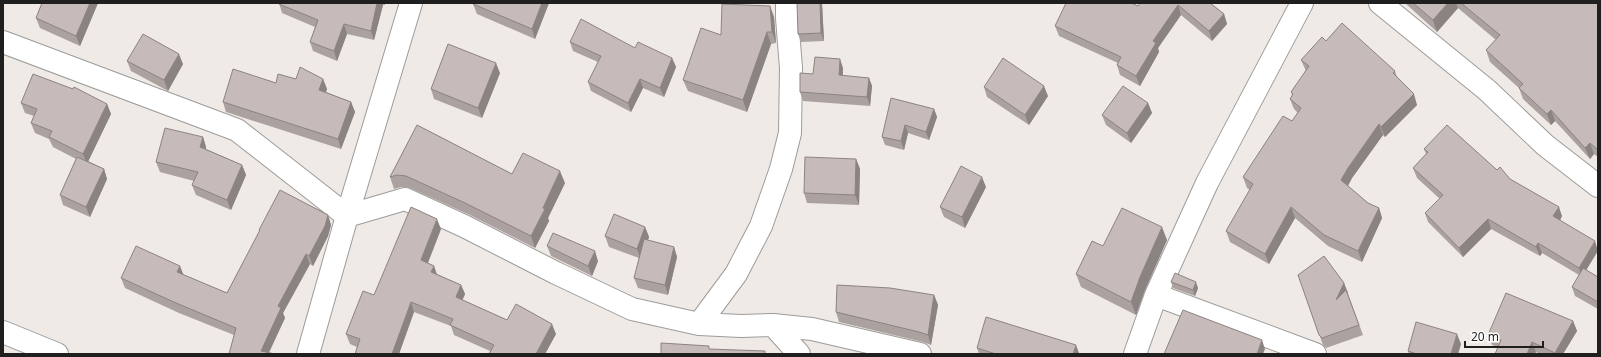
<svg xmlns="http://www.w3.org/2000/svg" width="1601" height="357" viewBox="0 0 1601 357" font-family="'Noto Sans',sans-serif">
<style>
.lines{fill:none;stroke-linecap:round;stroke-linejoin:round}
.minor-casing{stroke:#9c9c9c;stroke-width:24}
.tertiary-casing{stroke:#9c9c9c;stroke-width:24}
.minor{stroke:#fff;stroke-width:22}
.tertiary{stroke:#fff;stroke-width:22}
.wall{fill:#aba19f}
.shaded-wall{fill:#8b8382}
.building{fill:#c7bbb9;stroke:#8b8382}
</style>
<rect width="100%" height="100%" fill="#efeae5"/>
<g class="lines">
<g class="minor-casing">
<path id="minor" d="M1380,3l107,87 58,55 53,41
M3,42l234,88 110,86 58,-17 59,27 92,47 76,36 67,15 42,2 32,-1 39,4 108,25
M1156,295l159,59
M699,324l37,-50 25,-48 20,-57 9,-36 1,-65 -4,-50v-15
M773,325l26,29
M3,332l54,22
M1135,354l21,-59 51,-112 95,-180"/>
</g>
<g class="tertiary-casing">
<path id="tertiary" d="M308,354l39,-138 64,-213"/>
</g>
<use href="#minor" class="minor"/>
<use href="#tertiary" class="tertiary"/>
</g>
<path class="wall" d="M42,3h56l-18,43 -40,-18 -4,-10z
M279,3h106v2h-2l-9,35 -27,-6 -10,27 -24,-10 -3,-9 5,-15 -33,-14z
M474,3h75l-14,36 -58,-25 -4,-10z
M822,3l2,38 -23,1 -3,-8z
M1210,3l14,11 3,10 -15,17 -31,-26 -23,33 1,4 -19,34 -20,-11 -3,-10 1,-2 -59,-27 -4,-10 83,-20z
M1405,3h193v154l-4,-3 -4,5 -35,-38 -4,4 -28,-26 -4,-11 -29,-26 -4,-12 10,-10 -38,-32 -21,24z
M770,6l4,11 2,26 -5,1 -24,68 -59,-21 -5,-11 38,-45z
M1326,41l69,30 2,6 20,28 -32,32 -2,-2 -31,43 -4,8 20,17 11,5 3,10 -20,44 -34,-16 -33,-28 -26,46 -39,-22 -4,-11 24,-41 -3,-2 -4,-11 49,-56 6,-8 -4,-4 -4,-10 2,-4 -1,-3 15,-21 -5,-11z
M570,42l65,6 37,10 4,9 -12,30 -21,-9 -12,24 -40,-21 -3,-9 10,-20 -25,-11z
M127,61l56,3 -15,27 -37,-20z
M843,68v8l26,2 3,8 -2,20 -67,-5 -3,-9 13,-18z
M500,73l-18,45 -48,-19 -3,-10z
M296,79h27l4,10 -1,3 25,10 4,10 -14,37 -115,-37 -3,-10 53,-19z
M984,87l64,9 -19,29 -42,-28z
M21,103l86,1 4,10 -23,47 16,8 3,10 -17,38 -27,-12 -3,-10 16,-36 -23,-12 -4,-8 -14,-6 -4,-10 3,-7 -9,-3z
M1148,103l4,10 -21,30 -25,-18 -4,-10z
M934,109l3,8 -8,23 -21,-7 -4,17 -19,-5 -3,-8z
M417,125l95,49 53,9 -17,35 1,3 -14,27 -65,-33 -60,-27 -9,-1 -7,2 -4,-12z
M203,137l3,10v2l36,16 4,10 -15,35 -35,-15 -4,-10 2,-4 -34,-9 -4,-10z
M1424,149l73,21 65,46 -2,4 26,50 12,7v32l-23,-13 -3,-9 7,-12 -37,-22 -2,3 -49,-27 -28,28 -35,-35 -3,-9 15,-14 -23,-21 -4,-10 13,-14z
M856,159l4,10 -1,36 -52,-2 -3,-10z
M986,187l-21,41 -21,-11 -4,-10z
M328,215l3,10 -3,11 -15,30 -3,-2 -27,49 2,5 -16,35 -40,1 5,-19 -55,-22 -54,-25 -4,-10 62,-3 44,18 33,-62 -1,-1z
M645,227l4,10 -1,3 26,7 3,10 -9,38 -30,-7 -4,-10 5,-20 -30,-11 -4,-11z
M441,229l-13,34 6,3 3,8 24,11 4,9 -3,6 45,20 49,14 -11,20h-56l1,-3 -36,-16 -3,-9 -37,-14 -15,42h-44l2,-7 -7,-3 -4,-10 28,-39z
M1167,240l-22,50 -9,25 -55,-28 -5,-13 27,-28z
M547,246l51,15 -6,15 -41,-20z
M1298,275l46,8 19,52 -37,13 -3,-3z
M1171,282l27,6 -3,8 -22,-8z
M934,295l4,10 -7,40 -8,-3 -84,-20 -3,-10z
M1573,321l4,10 -14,23h-23l-4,-2 -38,-5 -6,-2 -4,-10z
M1461,344l-3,10h-49l-1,-3z
M977,348l102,5v1h-100z"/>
<path class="shaded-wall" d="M90,3h8l-18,43 -4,-10z
M377,3h5l1,2 -9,35 -3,-9z
M542,3h7l-14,36 -3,-10z
M820,3h2l2,38 -3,-8z
M1448,3h8l2,5 -21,24 -4,-12z
M1178,5l3,10 -23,33 1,4 -19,34 -4,-10 17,-35z
M770,6l4,11 2,26 -4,-11z
M1224,14l3,10 -15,17 -3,-10z
M344,24l3,10 -10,27 -3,-10z
M767,32l4,12 -24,68 -4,-12z
M179,54l4,10 -15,27 -4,-11z
M672,58l4,9 -12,30 -4,-9z
M840,59l3,9 -1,16 -3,-9z
M496,63l4,10 -18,45 -4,-10z
M869,78l3,8 -2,20 -3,-9z
M323,79l4,10 -4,11 -4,-10z
M640,79l3,9 -12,24 -3,-9z
M1044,86l4,10 -19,29 -4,-10z
M1414,94l3,11 -32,32 -4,-10z
M351,102l4,10 -14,37 -3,-10z
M1148,103l4,10 -21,30 -4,-10z
M107,104l4,10 -24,50 -4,-10z
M934,109l3,8 -8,23 -3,-8z
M1551,110l4,11 -4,4 -4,-11z
M1379,124l4,11 -31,43 -7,13 -4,-11 7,-12z
M905,125l3,8 -4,17 -3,-9z
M203,137l3,10 -2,10 -4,-10z
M1590,143l4,11 -4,5 -5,-11z
M856,159l4,10 -1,36 -4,-10z
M242,165l4,10 -15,35 -4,-10z
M104,169l3,10 -17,38 -4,-10z
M560,171l5,12 -17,35 1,3 -14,27 -4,-12 12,-28z
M982,177l4,10 -21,41 -3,-11z
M1291,207l4,11 -26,46 -4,-10z
M1559,207l3,9 -5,10 -4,-10z
M1379,208l3,10 -20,44 -4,-11z
M328,215l3,10 -3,11 -15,30 -4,-10z
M437,219l4,10 -16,41 -4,-10z
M1488,219l3,10 -28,28 -4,-9z
M645,227l4,10 -8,22 -4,-10z
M1162,227l5,13 -22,50 -9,25 -5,-13 9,-25z
M1595,241l3,10 -16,26 -3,-9z
M1538,243l4,10 -2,3 -4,-9z
M674,247l3,10 -9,38 -3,-10z
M595,251l3,10 -6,15 -4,-10z
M306,254l4,10 -27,49 2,5 -17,36 -7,-3 17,-45z
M180,266l4,10 -7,-4z
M434,266l3,10 -6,-4z
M1196,282l2,6 -3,8 -2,-6z
M1344,283l4,10 -12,7z
M461,285l4,9 -5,12 -4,-9z
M934,295l4,10 -7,40 -3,-10z
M411,302l3,10 -15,42h-7z
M1573,321l4,10 -14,23h-8v-1z
M552,324l4,10 -11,20h-9z
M1457,334l4,10 -3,10h-7z
M1262,340l3,9 -2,5h-6z
M1532,342l4,10 -1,2h-8z
M1076,345l3,8v1h-6z"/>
<path class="building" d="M42,3h48l-14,33 -40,-18z
M279,3h98l-6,28 -27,-7 -10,27 -24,-9 8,-22 -39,-16z
M474,3h68l-10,26 -59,-25z
M797,3h23l1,30 -23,1z
M1066,3h65l7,3 2,-3h70l14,11 -15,17 -31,-26 -25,36 3,2 -20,33 -19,-11 4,-8 -66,-31z
M1413,3h35l-15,17z
M1461,3h137v147l-8,-7 -5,5 -34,-38 -4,4 -28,-26 4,-4 -37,-34 14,-15z
M722,4l48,2 2,26h-5l-24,68 -60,-20 18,-52 20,7z
M581,19l54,29 3,-6 34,16 -12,30 -20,-9 -12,24 -40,-21 13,-26 -31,-14z
M1342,23l53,48 -2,2 21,21 -33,33 -2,-3 -31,44 -7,12 27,23 11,5 -21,43 -34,-16 -33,-28 -26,47 -39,-23 27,-47 -10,-7 40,-61 9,5 9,-13 -11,-9 3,-5 -2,-2 18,-26 -8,-6 21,-23 4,4z
M143,34l36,20 -15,26 -37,-19z
M448,44l48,19 -18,45 -47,-19z
M815,57l25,2 -1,16 30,3 -2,19 -67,-5v-19l13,1z
M1003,58l41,28 -19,29 -41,-28z
M300,67l23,12 -4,11 32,12 -13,37 -115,-37 10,-33 43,14 2,-9 18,5z
M33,74l40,15 1,-2 33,17 -24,50 -34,-17 3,-6 -21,-8 6,-14 -16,-6z
M1123,86l25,17 -21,30 -25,-18z
M891,98l43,11 -8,23 -21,-7 -4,16 -19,-4z
M417,125l95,49 11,-21 37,18 -17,37 2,1 -14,27 -66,-33 -59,-27 -9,-1 -7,2z
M1447,125l50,45 3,-3 10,12 49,28 -6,9 42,25 -16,27 -41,-25 -2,4 -48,-28 -29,29 -34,-35 18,-18 -30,-27 15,-16 -4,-3z
M165,128l38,9 -3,10 42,18 -15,35 -35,-15 6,-13 -42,-10z
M77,157l27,12 -18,38 -26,-12z
M805,157l51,2 -1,36 -51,-2z
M961,166l21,11 -20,40 -22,-10z
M280,190l48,25 -3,11 -16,30 -3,-2 -28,52 3,2 -20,43 14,3h-46l7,-26 -60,-25 -55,-25 15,-32 44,20 -3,6 50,21 33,-63h-1z
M411,207l26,12 -16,41 13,6 -3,6 30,13 -5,12 51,23 9,-16 36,20 -16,30h-47l5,-9 -44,-20 3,-6 -42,-17 -19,52h-37l5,-15 -14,-5 17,-43 11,4z
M1122,208l40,19 -22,50 -9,25 -55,-28 16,-33 11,5z
M614,214l31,13 -8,22 -32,-13z
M553,233l42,18 -7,15 -41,-20z
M644,239l30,8 -9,38 -31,-7z
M1324,256l20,27 -8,17 10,-10 13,35 -37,13 -3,-3 -21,-60z
M1583,268l15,9v25l-26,-15z
M1175,273l21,9 -3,8 -22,-8z
M837,285l53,3 44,7 -6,40 -9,-3 -83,-20z
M1506,293l67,28 -18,32 -23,-11 -5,12h-32l6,-14 -13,-5z
M1183,310l79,30 -5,14h-93z
M986,317l90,28 -3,9h-77l-19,-6z
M1416,322l41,12 -6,20h-34l-9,-3z
M661,343l48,3v3l56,2v3h-104z"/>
<rect width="1601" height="357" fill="none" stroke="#1f1f1f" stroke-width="8"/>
<path d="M1465 341v6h78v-6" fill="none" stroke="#1f1f1f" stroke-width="2"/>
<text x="1471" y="341" font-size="12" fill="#1f1f1f" stroke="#ffffff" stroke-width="3" paint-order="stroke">20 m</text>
</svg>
